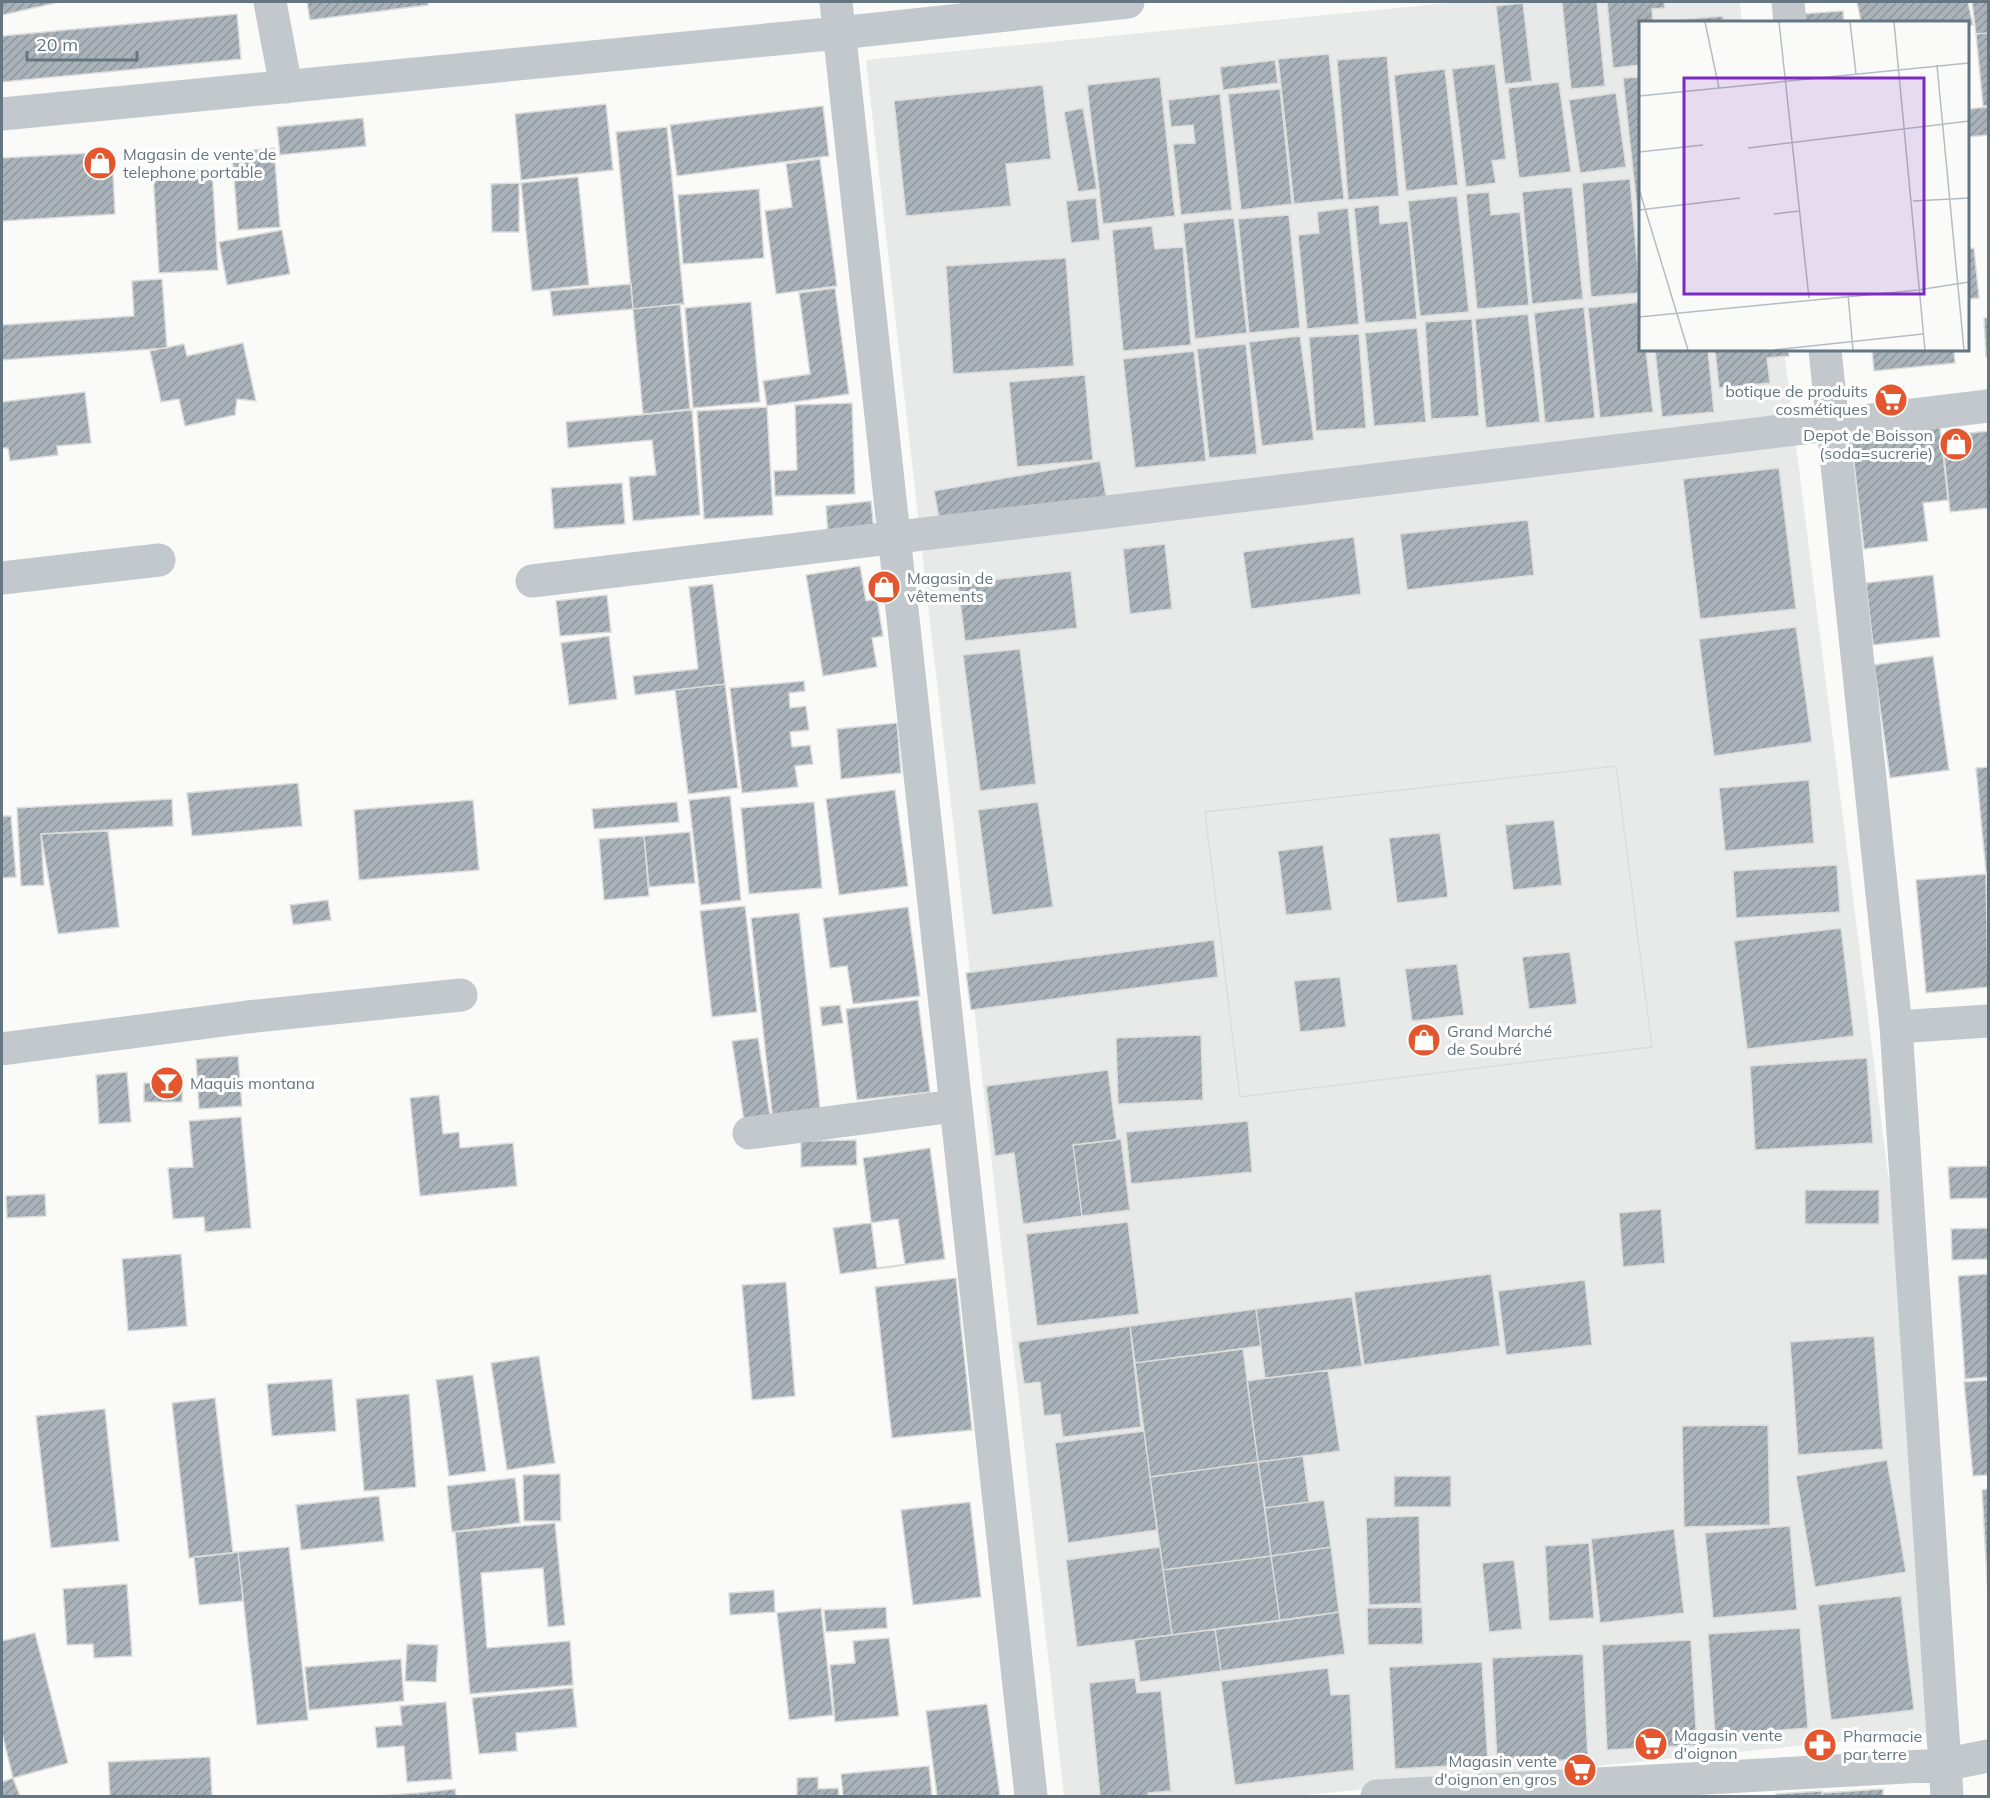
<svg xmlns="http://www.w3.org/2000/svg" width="1990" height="1798" viewBox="0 0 1990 1798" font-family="Mulish,sans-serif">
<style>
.built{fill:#e8e9e9}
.building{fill:url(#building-hatch);stroke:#dcdcda;stroke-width:1.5;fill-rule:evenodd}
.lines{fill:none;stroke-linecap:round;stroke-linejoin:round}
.minor{stroke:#c3c8cc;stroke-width:33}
.labels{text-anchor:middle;stroke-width:6;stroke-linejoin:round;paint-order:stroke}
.poi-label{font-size:16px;fill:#657683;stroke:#fff;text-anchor:start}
.inset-road{fill:none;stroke:#b5bdc2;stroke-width:1.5}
.view{fill:#7b2cbf;fill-opacity:0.15;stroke:#7b2cbf;stroke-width:3}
.inset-edge{fill:none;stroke:#657683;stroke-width:3}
</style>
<defs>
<pattern id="building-hatch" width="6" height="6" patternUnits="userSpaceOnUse" patternTransform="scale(1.5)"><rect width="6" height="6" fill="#aab3b9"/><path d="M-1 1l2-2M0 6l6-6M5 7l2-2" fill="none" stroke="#8e969c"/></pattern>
</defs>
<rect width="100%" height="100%" fill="#fafaf8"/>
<path class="built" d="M1458,2h282l2,20h-102v328h144l174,1380 -662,66h-232l-198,-1736z"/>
<path class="building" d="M2,2h58l-58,13z
M307,2h121v3l-118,15z
M1562,2h35l8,84 -34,3z
M1607,2h57l1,6 -13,1 1,13h-13v43l-27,3z
M1857,2h111l5,23 -5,1v-4h-107z
M1972,2h16v31l-12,1z
M1523,3l9,78 -27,3 -9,-78z
M1843,11l1,11h-43l-1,-8z
M237,14l4,45 -239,23v-46z
M1723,16l1,6h-47v-2z
M1988,33v73h-5l-7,-72z
M1329,54l15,145 -50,5 -16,-145z
M1387,56l12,140 -51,4 -11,-140z
M1275,60l3,23 -55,7 -3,-23z
M1495,64l11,95 -14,2 4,22 -30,4 -14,-118z
M1445,69l13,116 -52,6 -12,-116z
M1160,77l15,139 -72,8 -16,-139z
M1640,77v159l-17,-158z
M1559,82l12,90 -52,6 -11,-90z
M1043,85l8,74 -45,5 5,42 -105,10 -12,-115z
M1280,89l12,115 -51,6 -13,-116z
M1616,93l10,74 -46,6 -11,-73z
M1220,94l12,116 -51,5 -8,-71 22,-1 -2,-18 -22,2 -3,-27z
M606,104l7,66 -92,10 -6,-66z
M823,106l6,50 -152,20 -7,-51z
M1988,107v28l-20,2v-28z
M1083,108l14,81 -19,3 -14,-80z
M363,118l3,28 -86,9 -3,-28z
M667,127l17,177 -51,5 -17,-177z
M274,148l6,79 -42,3 -6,-78z
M112,152l3,62 -113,7v-63z
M820,159l17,127 -61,8 -11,-83 27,-4 -6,-43z
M212,169l6,101 -59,3 -6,-101z
M578,177l11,108 -57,6 -11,-108z
M1630,179l10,114 -49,4 -9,-114z
M519,183v49h-27l-1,-48z
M1572,187l11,112 -51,5 -10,-112z
M759,189l5,69 -81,6 -5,-69z
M1489,192l2,23 29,-3 9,93 -52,4 -11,-115z
M1457,196l12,116 -49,4 -12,-115z
M1096,198l4,42 -29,3 -5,-42z
M1379,205l1,19 28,-3 9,98 -52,4 -11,-115z
M1348,208l11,116 -52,5 -9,-94 21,-2 -2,-21z
M1289,215l11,113 -51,5 -11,-114z
M1234,218l13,115 -52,6 -12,-116z
M1152,226l3,23 28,-2 8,98 -68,6 -11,-121z
M282,230l8,44 -63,11 -8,-43z
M1974,248l5,50 -11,1v-50z
M1066,258l8,108 -121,8 -7,-108z
M162,279l5,69 -165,12v-35l132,-9 -2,-35z
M631,284l2,25 -80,7 -3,-25z
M835,288l14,106 -82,12 -4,-25 47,-7 -11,-81z
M751,302l9,100 -67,6 -8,-100z
M1640,302v48h6l7,62 -53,6 -12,-110z
M680,304l10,105 -47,5 -10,-105z
M1584,307l11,111 -50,5 -11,-110z
M1528,314l12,108 -54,6 -11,-109z
M1984,318h4v39h-2z
M1472,319l7,97 -48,3 -6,-97z
M1417,328l9,94 -52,4 -9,-93z
M1359,334l7,94 -50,3 -7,-94z
M1300,336l14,104 -52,6 -13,-104z
M243,343l13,58 -19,-2 -2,16 -50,11 -6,-27 -18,3 -11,-51 34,-7 3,12z
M1246,344l11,110 -48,4 -12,-109z
M1655,350h53l6,62 -52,5z
M1715,350h73l1,6 -22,2 3,25 -51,5z
M1872,350h82l1,13 -81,8z
M1194,351l12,110 -71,7 -12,-109z
M1085,375l8,85 -76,7 -8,-85z
M85,392l6,51 -34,3 1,9 -48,6 -2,-13h-6v-46z
M852,403l3,91 -80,2 -1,-25 23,-1 -2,-65z
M767,407l6,108 -69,4 -7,-108z
M692,410l8,105 -67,6 -4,-44 27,-2 -4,-35 -84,8 -2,-26z
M1939,418l9,82 -25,3 5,38 -64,8 -14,-121z
M1988,431v77l-38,4 -8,-76z
M1100,461l7,40 -166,29 -7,-39z
M1779,468l17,141 -96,10 -17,-140z
M622,483l3,41 -71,5 -3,-41z
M871,501l3,31 -46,4 -2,-30z
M1528,520l6,55 -127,15 -7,-56z
M1354,537l7,57 -110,15 -8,-57z
M1165,544l7,65 -42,5 -7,-65z
M860,566l6,35 11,-2 6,37 -11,2 5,29 -54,9 -17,-101z
M1071,571l6,57 -112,13 -7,-57z
M1933,575l7,62 -67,8 -7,-62z
M713,584l12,100 -90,11 -2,-19 65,-7 -9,-82z
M607,595l4,37 -51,4 -4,-35z
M1796,627l16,115 -98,14 -15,-117z
M609,636l8,63 -48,6 -8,-62z
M1020,649l16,135 -56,7 -17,-136z
M1933,656l16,114 -59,8 -16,-113z
M804,681l1,10 -16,2 1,15 16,-2 3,24 -19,2 2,15 18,-2 3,19 -18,2 3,21 -56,6 -12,-105z
M725,684l13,104 -50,6 -13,-104z
M897,723l4,50 -60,6 -4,-50z
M1616,766l36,281 -412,50 -35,-285zM1554,820l8,65 -49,5 -8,-65zM1440,833l8,64 -51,6 -8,-65zM1323,845l9,65 -46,5 -8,-64zM1570,952l7,52 -48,5 -7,-52zM1457,964l7,51 -52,6 -7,-52zM1340,977l6,50 -46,5 -6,-51z
M1616,766l36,281 -412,50 -35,-285z
M1988,767v105h-2l-10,-104z
M1809,780l5,63 -89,8 -6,-63z
M298,783l4,43 -110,10 -5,-43z
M895,790l13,96 -69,9 -13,-96z
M730,796l11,104 -40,5 -12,-105z
M172,799l1,27 -132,8 3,51 -23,1 -4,-78z
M473,800l6,70 -120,10 -5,-70z
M677,802l2,20 -85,7 -2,-20z
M814,802l8,86 -73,6 -8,-86z
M1038,802l15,105 -61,8 -14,-105z
M2,816h9l5,61 -14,1z
M108,831l11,96 -61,7 -17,-100z
M690,832l5,51 -46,4 -5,-51z
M644,836l5,60 -45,4 -5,-61z
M1837,865l3,47 -104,6 -3,-47z
M1986,874l2,113 -62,6 -10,-113z
M328,900l3,20 -38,5 -3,-20z
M745,906l12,106 -45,5 -12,-106z
M908,907l12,89 -67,8 -6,-38 -17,2 -7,-50z
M799,913l22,204 -48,5 -22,-204z
M1841,928l13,108 -107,13 -13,-108z
M1214,940l4,37 -247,33 -5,-37z
M918,1000l12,92 -73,8 -11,-91z
M840,1005l3,18 -21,3 -2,-19z
M1201,1035l2,65 -85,4 -2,-66z
M758,1038l12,78 -26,5 -12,-80z
M238,1056l4,50 -43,3 -3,-50z
M1867,1058l6,85 -118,7 -5,-84z
M1108,1070l9,70 -44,5 9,71 -59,8 -9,-71 -19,3 -9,-70z
M127,1072l4,50 -32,2 -3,-49z
M156,1075h27l-1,27h-38v-19h12z
M439,1095l4,39 16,-2 1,16 53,-5 4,43 -97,10 -10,-98z
M241,1117l10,111 -46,4 -1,-15 -31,2 -5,-51 25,-1 -4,-46z
M1248,1121l4,51 -121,12 -5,-52z
M1121,1139l9,71 -48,6 -9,-71z
M856,1140l1,25 -56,2v-26z
M930,1148l15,111 -68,9 -14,-110z
M1988,1166v32l-38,1 -2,-32z
M1805,1190h74v34h-74z
M45,1194l1,22 -39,2 -1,-22z
M1661,1209l4,54 -42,4 -4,-54z
M898,1219l7,46 -65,9 -7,-46z
M1128,1222l11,92 -102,12 -11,-92z
M1988,1228v31l-36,1 -1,-31z
M181,1254l6,72 -59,5 -6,-72z
M1491,1274l9,72 -136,19 -10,-73z
M1988,1274v103l-23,2 -7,-103z
M956,1278l16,152 -80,8 -17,-151z
M1585,1280l7,65 -86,10 -8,-64z
M786,1282l9,114 -43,4 -10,-115z
M1352,1297l10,69 -97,12 -9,-69z
M1256,1309l5,37 -126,17 -5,-37z
M1130,1326l11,101 -78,10 -3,-23 -16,2 -4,-34 -16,2 -6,-42z
M1874,1336l9,113 -85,6 -8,-113z
M1243,1349l15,113 -108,15 -15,-114z
M539,1356l16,107 -48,7 -16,-107z
M1328,1370l12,81 -82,11 -11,-81z
M473,1375l13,96 -37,5 -13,-96z
M332,1379l4,52 -64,5 -5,-52z
M1988,1380v95l-15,1 -9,-94z
M409,1394l7,93 -52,4 -8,-92z
M215,1398l18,155 -44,5 -17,-155z
M105,1409l14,132 -68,7 -15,-132z
M1768,1425l2,100 -86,2 -2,-101z
M1144,1431l13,99 -89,13 -13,-100z
M1303,1456l6,46 -44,6 -7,-46z
M1887,1460l19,112 -91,15 -19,-111z
M1258,1462l13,94 -108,14 -13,-93z
M560,1474l1,47h-37l-1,-46z
M1394,1476h57v31h-57z
M515,1478l5,45 -68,9 -5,-46z
M1988,1489v107l-6,-106z
M379,1496l5,45 -83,9 -5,-45z
M1324,1500l7,47 -60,9 -6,-48z
M970,1502l11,95 -68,8 -12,-95z
M1419,1516l2,87 -52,2 -3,-87z
M555,1523l10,102 -17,2 -5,-59 -62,5 6,75 83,-7 3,44 -103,9 -15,-162z
M1790,1526l7,84 -84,8 -8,-85z
M1674,1529l10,84 -84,10 -9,-84z
M1589,1543l5,75 -45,3 -4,-75z
M289,1547l19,173 -51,5 -19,-173z
M1160,1547l12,88 -95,12 -11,-87z
M1331,1547l8,65 -59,9 -9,-65z
M238,1552l5,49 -44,4 -5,-48z
M1271,1556l9,65 -108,14 -9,-65z
M1514,1560l8,69 -33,3 -7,-69z
M127,1584l5,72 -38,2 -1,-14 -26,1 -4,-56z
M774,1590l1,22 -45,3 -1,-22z
M1901,1596l13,114 -83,10 -13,-115z
M886,1607l1,21 -61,4 -2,-22z
M1422,1607l1,37 -55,1 -1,-37z
M821,1608l12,107 -44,5 -12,-107z
M1339,1612l6,42 -124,17 -6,-42z
M1800,1628l8,100 -93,7 -7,-101z
M1215,1629l6,42 -81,11 -6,-42z
M35,1633l33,130 -55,15 -11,-45v-92z
M889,1638l10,78 -64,6 -5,-57 25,-2 -2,-22z
M1691,1640l6,105 -90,5 -5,-105z
M407,1644l31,1 -2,37 -31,-1z
M1583,1654l5,105 -91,4 -5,-105z
M401,1659l3,42 -95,9 -4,-43z
M1482,1662l6,102 -93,5 -6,-102z
M1328,1668l3,27 19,-1 4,76 -119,15 -14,-104z
M1135,1678l2,15 24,-2 10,100 -23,2v3h-48l-11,-113z
M573,1688l4,39 -61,6 1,18 -38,3 -7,-56z
M446,1702l6,77 -45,3 -3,-36 -27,2 -2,-21 27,-2 -2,-19z
M987,1704l13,92h-63l-11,-85z
M210,1757l2,39h-102l-2,-34z
M929,1766l3,30h-89l-2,-22z
M818,1777v12l20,-1 1,8h-42v-18z
M13,1778l7,18h-18v-14z
M455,1789l1,7h-37l-1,-3z
M1883,1789v7h-60v-3z
M1822,1791v5h-46v-2z
M418,1793l1,3h-42z"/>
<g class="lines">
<path class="minor" d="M270,2l16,85
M836,2l195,1794
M1788,2l2,20
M2,114l837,-81 289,-31
M1825,350l71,677 51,769
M2,578l157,-18
M532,581l1456,-175
M1896,1027l92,-6
M2,1049l245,-32 214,-22
M749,1133l205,-27
M1377,1796l566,-31 45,-9"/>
</g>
<defs>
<g id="shop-disc" transform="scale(1.725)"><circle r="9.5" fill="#e4572e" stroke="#fff"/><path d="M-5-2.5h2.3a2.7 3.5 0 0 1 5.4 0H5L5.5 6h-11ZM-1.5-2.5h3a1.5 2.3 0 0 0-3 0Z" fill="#fff"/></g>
<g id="supermarket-disc" transform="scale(1.725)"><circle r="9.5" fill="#e4572e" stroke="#fff"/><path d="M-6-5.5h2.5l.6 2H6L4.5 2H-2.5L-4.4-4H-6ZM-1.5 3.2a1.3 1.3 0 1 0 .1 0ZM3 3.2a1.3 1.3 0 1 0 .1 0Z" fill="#fff"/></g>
<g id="bar-disc" transform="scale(1.725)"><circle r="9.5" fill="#e4572e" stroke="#fff"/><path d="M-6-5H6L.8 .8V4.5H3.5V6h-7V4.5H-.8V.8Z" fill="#fff"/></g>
<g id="pharmacy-disc" transform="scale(1.725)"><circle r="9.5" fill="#e4572e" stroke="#fff"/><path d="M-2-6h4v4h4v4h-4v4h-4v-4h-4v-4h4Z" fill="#fff"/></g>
</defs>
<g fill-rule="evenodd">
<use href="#shop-disc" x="100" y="163"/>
<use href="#supermarket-disc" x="1891" y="400"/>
<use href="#shop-disc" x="1956" y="444"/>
<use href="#shop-disc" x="884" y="587"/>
<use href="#shop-disc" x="1424" y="1040"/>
<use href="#bar-disc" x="167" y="1083"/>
<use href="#supermarket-disc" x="1651" y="1744"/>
<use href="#pharmacy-disc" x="1820" y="1745"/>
<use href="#supermarket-disc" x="1580" y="1770"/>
</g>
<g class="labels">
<g class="poi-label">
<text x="123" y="160">Magasin de vente de<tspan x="123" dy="18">telephone portable</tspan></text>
<text x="1868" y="397" text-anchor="end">botique de produits<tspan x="1868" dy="18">cosmétiques</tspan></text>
<text x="1933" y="441" text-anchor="end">Depot de Boisson<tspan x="1933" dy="18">(soda=sucrerie)</tspan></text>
<text x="907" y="584">Magasin de<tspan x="907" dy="18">vêtements</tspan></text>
<text x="1447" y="1037">Grand Marché<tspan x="1447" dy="18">de Soubré</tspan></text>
<text x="190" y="1089">Maquis montana</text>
<text x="1674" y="1741">Magasin vente<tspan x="1674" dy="18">d'oignon</tspan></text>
<text x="1843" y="1742">Pharmacie<tspan x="1843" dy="18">par terre</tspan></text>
<text x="1557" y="1767" text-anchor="end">Magasin vente<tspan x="1557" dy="18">d'oignon en gros</tspan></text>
</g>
</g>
<g transform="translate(1639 21)">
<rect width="330" height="330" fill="#fafaf8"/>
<path class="inset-road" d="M66,1l14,66M140,1l30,276M211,1l6,52M255,1l31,328M298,44l27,285M0,75l330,-33M109,127l221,-27M0,131l64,-7M0,168l49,161M274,180l56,-3M0,189l101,-12M135,193l25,-3M209,273l5,56M0,296l279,-27 51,-8M135,329l149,-16"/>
<path class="view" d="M45,57h240v216h-240z"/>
<rect width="330" height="330" class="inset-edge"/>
</g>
<rect width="1990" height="1798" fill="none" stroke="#657683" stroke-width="6"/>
<path d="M27 51v9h110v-9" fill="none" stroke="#657683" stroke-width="3"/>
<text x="36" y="51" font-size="18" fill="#657683" stroke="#ffffff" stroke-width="4.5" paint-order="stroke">20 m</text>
</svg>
